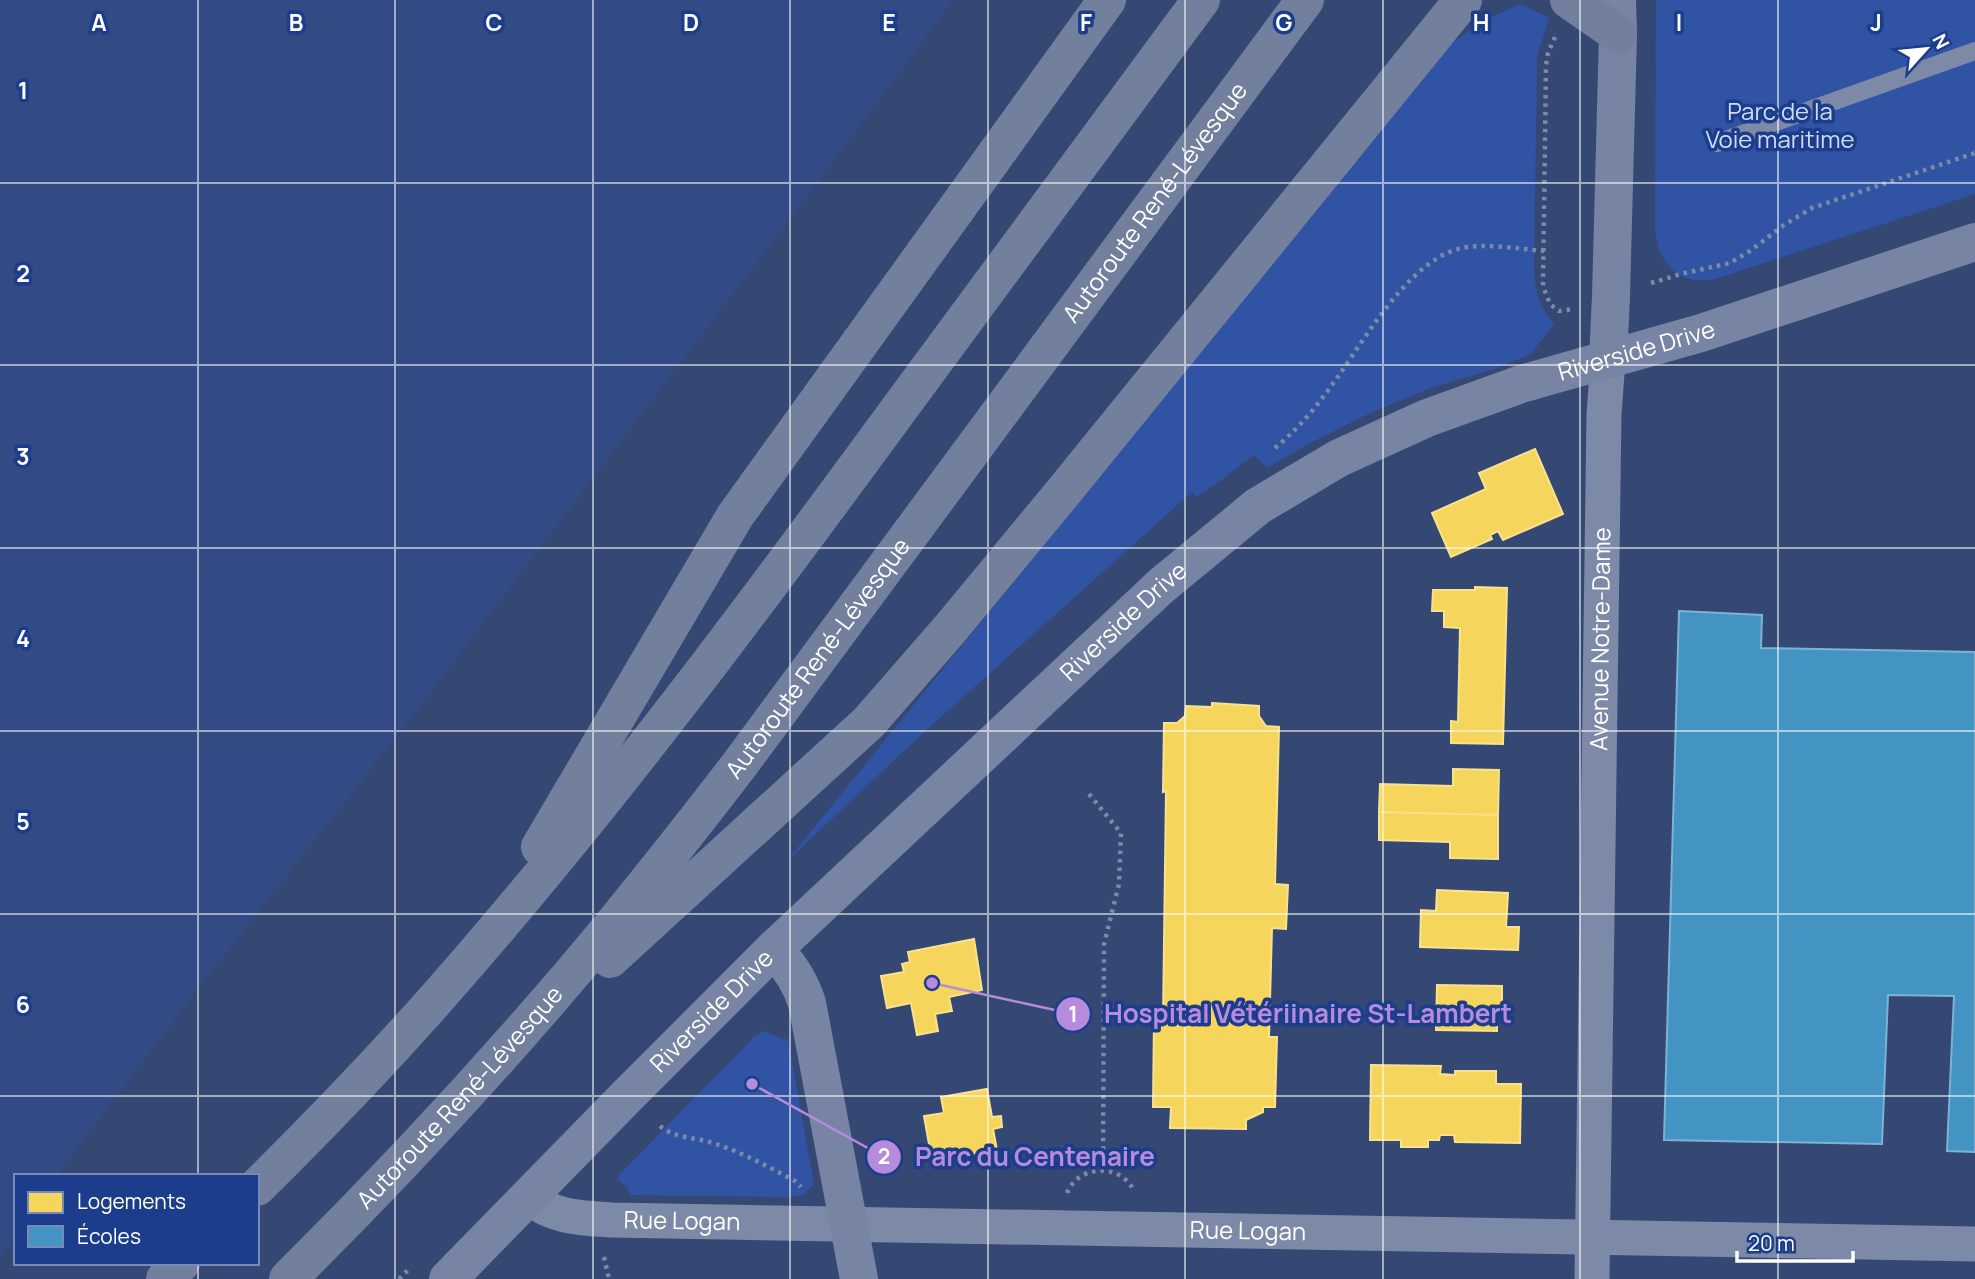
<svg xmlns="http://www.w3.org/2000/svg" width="1975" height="1279" viewBox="0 0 1975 1279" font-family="Manrope,sans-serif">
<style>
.green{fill:#3054a3}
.water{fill:#334b84}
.homes{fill:#f6d55c;stroke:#f9e28d;stroke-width:2}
.schools{fill:#4393c3;stroke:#7bb3d5;stroke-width:2}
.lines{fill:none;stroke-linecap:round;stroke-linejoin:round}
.path{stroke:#7c89a7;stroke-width:4.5;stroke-dasharray:3.5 5;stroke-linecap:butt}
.lane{stroke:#7c89a7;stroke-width:18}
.street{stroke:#7c89a7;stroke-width:35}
.secondary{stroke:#7884a3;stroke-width:38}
.highway{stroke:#72809e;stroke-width:38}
.grid{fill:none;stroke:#fff;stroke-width:2;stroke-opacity:0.55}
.labels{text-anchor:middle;stroke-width:7;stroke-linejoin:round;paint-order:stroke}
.park-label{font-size:24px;fill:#cedbf9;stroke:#1c3d8c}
.street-label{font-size:24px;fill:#fff;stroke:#1c3d8c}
.grid-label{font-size:23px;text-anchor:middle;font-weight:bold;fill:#fff;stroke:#1c3d8c;stroke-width:7;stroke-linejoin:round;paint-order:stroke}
.leader{fill:none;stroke:#b68bdc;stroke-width:2.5}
.callout-dot{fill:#b68bdc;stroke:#1c3d8c;stroke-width:2.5}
.mark-label{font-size:21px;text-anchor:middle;font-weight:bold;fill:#fff}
.callout-label{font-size:26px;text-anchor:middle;font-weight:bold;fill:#b68bdc;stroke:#1c3d8c;stroke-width:7;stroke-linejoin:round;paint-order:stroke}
</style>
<rect width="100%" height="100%" fill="#354873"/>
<path class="green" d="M1656,0h319v194l-260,85c-36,7 -57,-15 -60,-50z
M1522,4l27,14 -12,39 -3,216c2,20 6,36 20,51l-23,30 -37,15 -64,19 -62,26 -50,25 -51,29 -13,-13 -34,26 -24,16 -4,-5 -269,241 -137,129 665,-818c24,-18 43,-30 71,-40z
M765,1031l17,8h6l26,146 -12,10 -14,2 -158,-2 -3,-8 -9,-7 2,-6 135,-138z"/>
<path class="water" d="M0,0h953l-106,143 -433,571 -207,263 -151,199h-40v62l-16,18z"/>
<path class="homes" d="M1535,449l28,65 -60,26 -5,-9 -8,4 2,4 -41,18 -19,-44 54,-24 -7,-16z
M1475,587l32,1 -4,156 -52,-1v-22l7,1 2,-94 -16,-1v-16h-12l1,-21h42z
M1212,703l47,3v10l7,10 13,1 -4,157 13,1 -2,44 -14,-1 -3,109h8l-2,70h-12v5l-17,8v9l-76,-1 1,-21h-18l1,-87h9l3,-229 -3,1 1,-69h13l8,-7 1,-10 26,1z
M1453,769l46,1 -1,45 -119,-3 1,-28 73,2z
M1379,812l119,3v44l-48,-1v-16l-71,-2z
M1437,890l71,3 -2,34h13l-1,23 -98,-3 1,-37 15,1z
M974,939l8,51 -33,7 3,14 -17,3 3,17 -21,4 -6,-32 -24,5 -6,-32 23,-4 -2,-8 8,-2 -2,-10z
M1437,985l65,1v23l-5,1v21l-61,-1z
M1371,1065l70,1 -1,8 15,1v-4h41v13h25l-1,59 -65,-1 -1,-7h-14l-1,5h-11v7h-27v-7h-31z
M987,1089l5,28 9,-1 1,11 -9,2 4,21 -65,11 -8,-45 20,-3 -3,-16z"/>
<path class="schools" d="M1679,611l83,4 -1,33 214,4v500l-28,-1 7,-155 -66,-1 -6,149 -218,-4z"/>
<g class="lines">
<path class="path" d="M1555,37l-7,16 -2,13 -3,220 7,18 9,7 14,-2
M1651,283l30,-9 49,-11 20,-12 34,-26 28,-17 163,-55
M1275,448c18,-15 34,-32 48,-51 35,-44 79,-132 135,-148 24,-7 61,0 86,2
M1089,794l32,39 -2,51 -15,60 -1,226
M660,1126c15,13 37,11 56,18 27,9 53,23 79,37l6,6
M1067,1193c12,-29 54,-30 67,-2
M604,1257l5,22
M399,1279l12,-12"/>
<path class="lane" d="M1717,143l258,-92"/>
<g class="street">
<path id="s1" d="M529,1197c24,21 52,21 83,23l1363,24"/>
<path id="s2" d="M1592,1279l12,-865 4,-54"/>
</g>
<g class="secondary">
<path d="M1608,360l3,-64 7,-262 -1,-34"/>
<path d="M774,949c15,16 26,32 33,54l52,276"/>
<path id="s3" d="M448,1279l179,-183 147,-147 387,-363 97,-80 81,-48 88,-40 94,-34 180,-51 274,-91"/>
</g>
<g class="highway">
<path d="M1569,0l49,34"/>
<path d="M540,847l195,-331 372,-516"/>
<path d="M610,959l259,-237 81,-93 110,-133 403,-496"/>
<path d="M257,1187c76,-75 150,-153 219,-234 151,-175 289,-361 426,-548 99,-135 199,-270 299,-405"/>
<path d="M165,1279l16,-16"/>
<path id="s4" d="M288,1279c113,-112 222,-230 323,-352 44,-54 87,-108 129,-163l565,-764"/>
</g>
</g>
<path class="grid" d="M198,0v1176M395,0v1279M593,0v1279M790,0v1279M988,0v1279M1185,0v1279M1383,0v1279M1580,0v1279M1778,0v1279M0,183h1975M0,365h1975M0,548h1975M0,731h1975M0,914h1975M0,1096h1975M198,1263v16"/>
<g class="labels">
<g class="park-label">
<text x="1780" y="120">Parc de la<tspan x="1780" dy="28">Voie maritime</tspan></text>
</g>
<g class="street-label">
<text dy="8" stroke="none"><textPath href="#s4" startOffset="1384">Autoroute René-Lévesque</textPath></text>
<text dy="8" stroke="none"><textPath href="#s3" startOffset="1531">Riverside Drive</textPath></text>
<text dy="8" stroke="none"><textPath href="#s3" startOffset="943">Riverside Drive</textPath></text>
<text dy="8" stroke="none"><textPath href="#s2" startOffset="640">Avenue Notre-Dame</textPath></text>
<text dy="8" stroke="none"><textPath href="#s4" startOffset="817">Autoroute René-Lévesque</textPath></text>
<text dy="8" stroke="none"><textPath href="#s3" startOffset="376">Riverside Drive</textPath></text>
<text dy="8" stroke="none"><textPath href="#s4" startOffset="250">Autoroute René-Lévesque</textPath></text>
<text dy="8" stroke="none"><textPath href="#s1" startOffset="158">Rue Logan</textPath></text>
<text dy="8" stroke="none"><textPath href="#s1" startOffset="724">Rue Logan</textPath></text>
</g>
</g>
<g class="grid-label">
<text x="99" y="31">A</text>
<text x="296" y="31">B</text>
<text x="494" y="31">C</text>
<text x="691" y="31">D</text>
<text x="889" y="31">E</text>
<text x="1086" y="31">F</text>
<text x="1284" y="31">G</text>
<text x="1481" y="31">H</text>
<text x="1679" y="31">I</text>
<text x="1876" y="31">J</text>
<text x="23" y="99">1</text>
<text x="23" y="282">2</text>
<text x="23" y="465">3</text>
<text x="23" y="647">4</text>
<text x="23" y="830">5</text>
<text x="23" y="1013">6</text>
</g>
<path class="leader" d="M932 983L1073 1014M752 1084L884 1157"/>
<g class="callout-dot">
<circle cx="932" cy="983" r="7"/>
<circle cx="752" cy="1084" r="7"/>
<circle cx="1073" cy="1014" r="18"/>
<circle cx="884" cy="1157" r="18"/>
</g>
<g class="mark-label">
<text x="1073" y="1022">1</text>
<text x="884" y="1164">2</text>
</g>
<g class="callout-label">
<text x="1308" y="1023">Hospital Vétériinaire St-Lambert</text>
<text x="1035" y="1166">Parc du Centenaire</text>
</g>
<rect x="14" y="1174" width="245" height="91" fill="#1c3d8c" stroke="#778bba" stroke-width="2"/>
<rect x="28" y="1192" width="35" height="21" fill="#f6d55c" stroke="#778bba" stroke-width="2"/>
<text x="77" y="1209" font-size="21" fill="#ffffff">Logements</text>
<rect x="28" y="1226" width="35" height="21" fill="#4393c3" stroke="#778bba" stroke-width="2"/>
<text x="77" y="1244" font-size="21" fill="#ffffff">Écoles</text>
<g transform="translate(1926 49) rotate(63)" stroke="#1c3d8c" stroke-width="5" paint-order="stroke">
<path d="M0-5L12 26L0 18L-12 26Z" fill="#ffffff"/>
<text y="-10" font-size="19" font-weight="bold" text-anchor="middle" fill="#ffffff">N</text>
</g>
<path d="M1737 1251v10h116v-10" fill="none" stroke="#ffffff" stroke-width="3.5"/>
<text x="1748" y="1251" font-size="21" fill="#ffffff" stroke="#1c3d8c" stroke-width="5" paint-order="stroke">20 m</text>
</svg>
